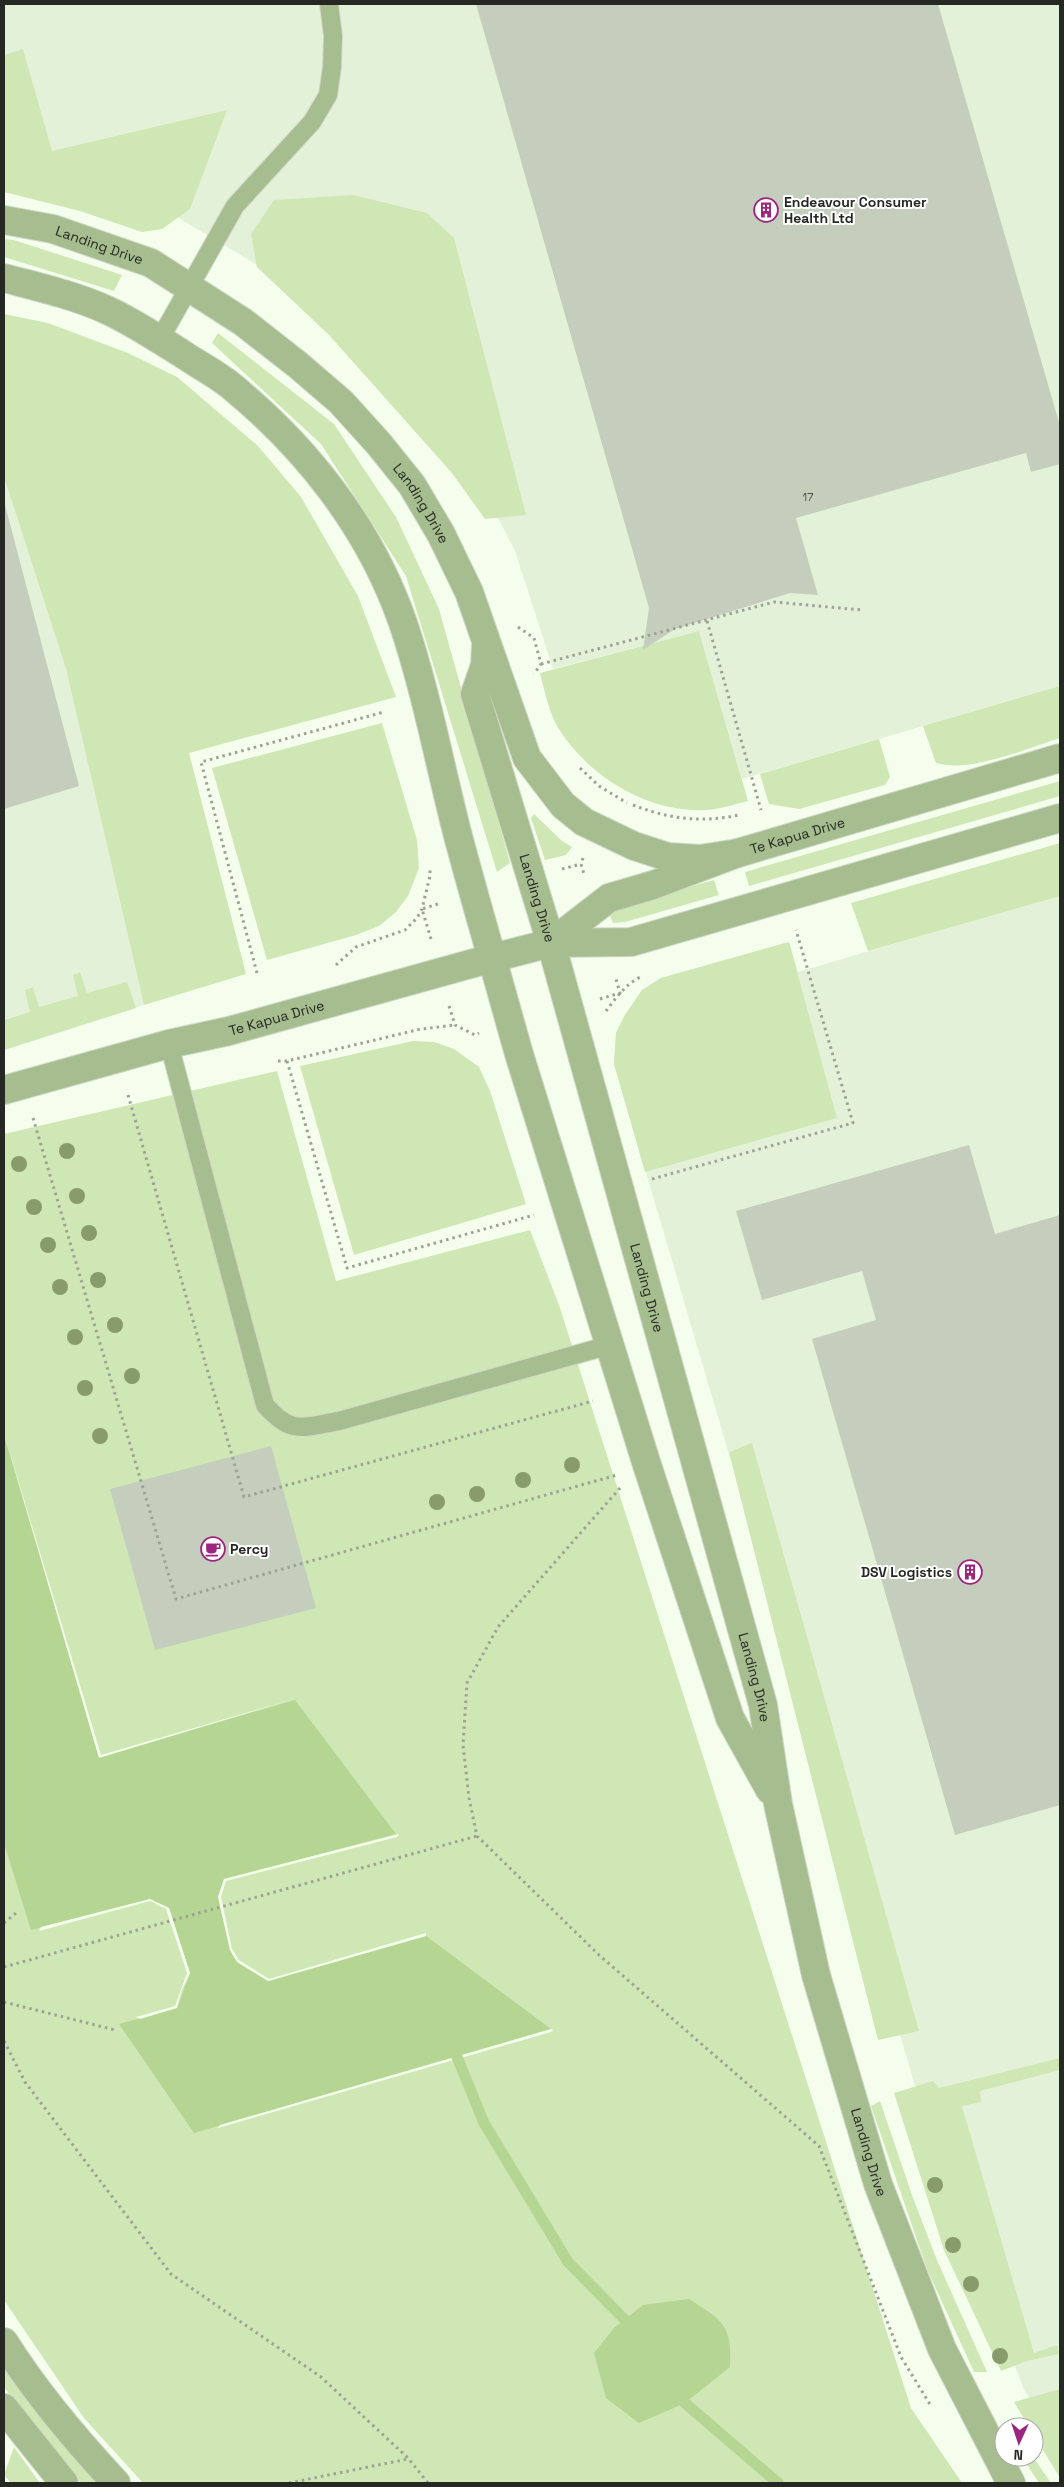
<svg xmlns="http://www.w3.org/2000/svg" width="1064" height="2487" viewBox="0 0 1064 2487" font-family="'Space Grotesk',sans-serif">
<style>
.built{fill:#e4f1d9}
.green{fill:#cee7b5}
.water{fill:#b5d593}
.pier{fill:#f5feec}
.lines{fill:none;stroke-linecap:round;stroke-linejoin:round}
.stream{stroke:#b5d593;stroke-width:11}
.building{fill:#c5cebd}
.service-casing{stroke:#d0d8c8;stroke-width:20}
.minor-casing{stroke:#d0d8c8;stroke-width:30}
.tertiary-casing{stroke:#d0d8c8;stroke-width:30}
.path{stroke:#9ca396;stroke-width:3;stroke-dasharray:2.5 4;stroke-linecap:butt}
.service{stroke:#a6bd8f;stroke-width:18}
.minor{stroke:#a6bd8f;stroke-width:28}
.tertiary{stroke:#a6bd8f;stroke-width:28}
.tree{fill:#889b6a}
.labels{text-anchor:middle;stroke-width:4;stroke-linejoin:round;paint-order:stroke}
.number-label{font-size:11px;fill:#4e524a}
.poi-label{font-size:14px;font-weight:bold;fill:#262923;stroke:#fff;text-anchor:start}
.street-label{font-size:14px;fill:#262923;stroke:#fff}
</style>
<rect width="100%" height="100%" fill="#f5feec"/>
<path class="built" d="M4,4h1056v682l-318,93 -43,-148 -146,38 -38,-118 -17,-33 -167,-209 -179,-107 -148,-42z
M4,477l62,192 78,336 -140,45z
M1060,895v1550l-36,-55 -88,-233 -322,-1093 2,-31 9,-18 17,-25 19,-12 128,-36 9,30z"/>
<path class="green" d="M23,49l29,102 175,-41 -37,99 -28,20 -20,3 -62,-21 -76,-19v-137z
M353,195l74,18 27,25 72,277 -41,4 -33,-46 -123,-138 -72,-68 -6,-33 23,-34z
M4,239l10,1 108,35 -8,16 -110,-34z
M4,314l44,9 80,30 49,24 81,69 43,51 57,99 38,101 -207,56 57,221 -102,31 -78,-336 -62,-192z
M218,333l116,91 62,93 43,92 71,254 -13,9 -91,-296 -85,-132 -109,-101z
M699,631l49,170c-13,3 -27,8 -41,9 -58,3 -115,-31 -147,-79 -11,-17 -15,-39 -20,-58z
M1060,686v52c-35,11 -88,35 -124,25l-13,-37z
M382,723l35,117 2,28 -11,28 -12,16 -17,14 -23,9 -89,25 -55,-192z
M879,739l11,38 -5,8 -86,24 -30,-5 -9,-30z
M1060,781v15l-311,90 -4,-14z
M534,814l28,27 10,6 -6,8 -21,5 -14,-42z
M1060,843v53l-192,55 -17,-48z
M714,880l5,15 -94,27 -12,1 -3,-7 2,-7z
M789,942l48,176 -192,54 -31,-108 2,-31 9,-18 17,-25 19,-12z
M80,972l7,21 40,-11 9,26 -132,42v-30l26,-8 -5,-22 8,-3 6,20 39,-11 -5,-21z
M413,1041l21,1 20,7 25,18 11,24 36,113 -172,51 -54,-189z
M277,1071l59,210 194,-51 29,75 352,1103 51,75h-819l-59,-65 -80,-118v-1166z
M752,1443l167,588 -41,9 -149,-588z
M1060,2058v12l-80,21 1,11 -19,4 72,247 23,-8 2,9 -32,7 -26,10 -57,-121 -50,-157 39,-12 6,7z
M880,2101l33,97 24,62 50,112h-13l-47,-103 -56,-163z
M4,2363l96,120h-19l-48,-57 -29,-39z
M1060,2389v89l-26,-43v-8h-5l-15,-25z
M14,2447l26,36h-29l-7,-8z
M1022,2457h11l18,26h-12z"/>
<path class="water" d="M4,1435l95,322 196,-57 101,134 -172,45 -6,18 12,53 7,12 32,19 157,-45 125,93 -357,104 -75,-109 58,-16 13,-35 -21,-65 -19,-9 -119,31 -27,-87z
M689,2299c34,22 43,25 41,68l-45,36 -46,20 -33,-25 -12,-45 20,-25 29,-23z"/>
<path class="pier" d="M4,1433l97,322 196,-57 -198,60z
M399,1834l-2,3 -171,44 -5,16 11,52 7,11 30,19 157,-46v3l-158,45 -31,-19 -7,-12 -12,-53 6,-18z
M150,1899l19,9 21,65 -8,17 -5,18 -37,11 -4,-2 39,-11 12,-33 -21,-64 -16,-8 -111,30 2,-4z
M551,2029l2,1 -2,2 -333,96 2,-3z"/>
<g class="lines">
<path class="stream" d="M457,2057l27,66 84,139 57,58
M685,2403l93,80"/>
</g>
<path class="building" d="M476,4h462l122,422v38l-29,8 -5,-19 -230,65 22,77 -28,-2 -115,36 -32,21 6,-42z
M4,501l75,285 -75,23z
M969,1145l26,89 65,-19v590l-105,30 -143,-496 64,-19 -14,-49 -100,29 -26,-89z
M271,1446l45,162 -161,42 -45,-161z"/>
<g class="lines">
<g class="service-casing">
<path id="service" d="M160,339l75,-133 77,-84 16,-27 4,-28 1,-31 -4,-32
M169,1044l96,361c27,31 38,22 74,16l271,-76"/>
</g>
<g class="minor-casing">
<g id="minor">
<path id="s1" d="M551,943l212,762 15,99 38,171 62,209 64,165 69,134"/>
<path id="s2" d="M4,1090l165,-46 60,-13 263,-73 27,96 128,411 83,253 40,72"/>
<path d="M4,2342c32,51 71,97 112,141"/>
<path d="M4,2408l60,75"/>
</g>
</g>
<g class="tertiary-casing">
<g id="tertiary">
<path id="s3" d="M4,220l49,9 98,34 92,59 55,43 43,37 38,42 33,41 29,49 28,58 58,166 36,47 21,17 50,24 34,11 32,2 38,-6"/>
<path d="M4,278c34,9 70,17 103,32 26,12 50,28 74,43 16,11 34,20 49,32 77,63 140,143 173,238 23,68 36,139 54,209 11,42 23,84 35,126l59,-15 80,-1 429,-124"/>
<path id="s4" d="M486,645l-1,20 -10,29 76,249"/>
<path id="s5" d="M551,943l58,-45 44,-13 85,-32 322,-95"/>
</g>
</g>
<path class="path" d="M707,621l54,189
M518,627l16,11 7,26 -7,10
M541,664l233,-62 88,8
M580,768l19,18 28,17
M633,805c36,14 68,18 106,10
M583,858l-2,6 3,10
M562,869l19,-5
M431,939l-9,-30 19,-6
M336,965l20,-18 49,-17 12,-12 5,-9 8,-33v-8
M257,973l-56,-211 183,-50
M600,999l20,-6 -5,-17
M449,1006l6,19 20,10 4,-2
M606,1011c10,-13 21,-29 37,-35
M278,1061h9l134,-32 34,-4
M287,1061l60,207 187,-53
M128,1095l116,402 349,-96
M33,1118l143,481 441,-124
M652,1179l201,-56 -57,-193
M620,1488l-122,139 -31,56 -4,62 6,53 8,38 122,119 220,191 82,211 30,49
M4,1923l12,-10
M4,1967l473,-131
M4,2002l111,28
M4,2041l21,41 146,192 150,103 87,81 20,25
M289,2483l119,-24"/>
<use href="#service" class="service"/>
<use href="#minor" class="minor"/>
<use href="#tertiary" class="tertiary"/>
</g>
<g class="tree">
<circle cx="67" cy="1151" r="8"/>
<circle cx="19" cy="1164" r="8"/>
<circle cx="77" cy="1196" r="8"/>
<circle cx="34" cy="1207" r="8"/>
<circle cx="89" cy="1233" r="8"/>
<circle cx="48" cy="1245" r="8"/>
<circle cx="98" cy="1280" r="8"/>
<circle cx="60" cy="1287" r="8"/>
<circle cx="115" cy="1325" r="8"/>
<circle cx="75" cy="1337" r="8"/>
<circle cx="132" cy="1376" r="8"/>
<circle cx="85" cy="1388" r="8"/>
<circle cx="100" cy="1436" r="8"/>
<circle cx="572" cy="1465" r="8"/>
<circle cx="523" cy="1480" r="8"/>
<circle cx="477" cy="1494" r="8"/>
<circle cx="437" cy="1502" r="8"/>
<circle cx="935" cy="2185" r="8"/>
<circle cx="953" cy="2245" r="8"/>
<circle cx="971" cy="2284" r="8"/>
<circle cx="1000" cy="2356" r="8"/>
</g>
<defs>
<g id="building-ring" transform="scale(1.25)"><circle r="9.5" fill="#fff" stroke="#9c2580" stroke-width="1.5"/><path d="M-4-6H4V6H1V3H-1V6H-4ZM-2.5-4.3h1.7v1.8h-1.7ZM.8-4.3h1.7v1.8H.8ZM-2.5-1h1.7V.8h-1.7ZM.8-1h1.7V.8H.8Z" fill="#9c2580"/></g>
<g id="cafe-ring" transform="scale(1.25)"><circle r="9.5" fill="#fff" stroke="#9c2580" stroke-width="1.5"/><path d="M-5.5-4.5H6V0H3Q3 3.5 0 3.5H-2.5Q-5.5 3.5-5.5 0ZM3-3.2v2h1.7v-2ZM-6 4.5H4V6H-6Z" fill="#9c2580"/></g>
</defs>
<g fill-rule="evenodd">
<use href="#building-ring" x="766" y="210"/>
<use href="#cafe-ring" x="213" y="1549"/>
<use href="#building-ring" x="970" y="1572"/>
</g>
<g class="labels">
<g class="number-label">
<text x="808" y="501">17</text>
</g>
<g class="poi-label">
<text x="784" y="207">Endeavour Consumer<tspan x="784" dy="16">Health Ltd</tspan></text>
<text x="230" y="1554">Percy</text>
<text x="952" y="1577" text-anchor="end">DSV Logistics</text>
</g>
<g class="street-label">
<text dy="5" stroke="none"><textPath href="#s3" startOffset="99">Landing Drive</textPath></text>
<text dy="5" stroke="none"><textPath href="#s3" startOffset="519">Landing Drive</textPath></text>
<text dy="5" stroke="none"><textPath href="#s5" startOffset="272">Te Kapua Drive</textPath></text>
<text dy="5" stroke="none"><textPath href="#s4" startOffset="264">Landing Drive</textPath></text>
<text dy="5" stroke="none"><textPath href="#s2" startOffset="282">Te Kapua Drive</textPath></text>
<text dy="5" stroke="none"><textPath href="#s1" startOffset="358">Landing Drive</textPath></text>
<text dy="5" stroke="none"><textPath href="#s1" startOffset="762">Landing Drive</textPath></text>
<text dy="5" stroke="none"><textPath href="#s1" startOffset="1251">Landing Drive</textPath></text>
</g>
</g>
<rect width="1064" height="2487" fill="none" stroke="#262923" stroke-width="10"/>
<g transform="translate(1019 2442) rotate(183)"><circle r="24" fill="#ffffff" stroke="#a8a9a7"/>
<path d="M0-4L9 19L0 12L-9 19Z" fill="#9c2580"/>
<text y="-8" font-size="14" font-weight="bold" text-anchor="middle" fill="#262923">N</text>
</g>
</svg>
